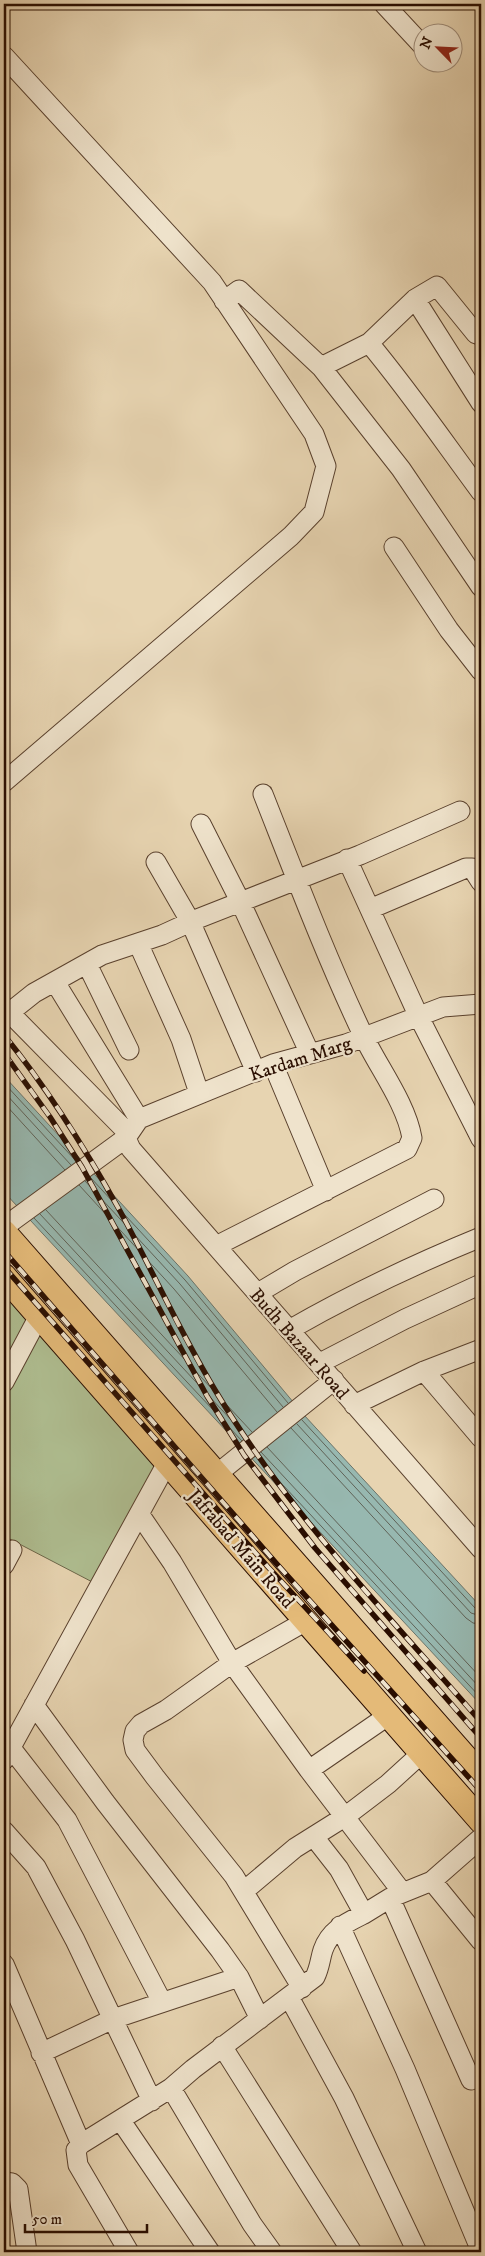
<svg xmlns="http://www.w3.org/2000/svg" width="485" height="2256" viewBox="0 0 485 2256" font-family="'IM FELL DW Pica',serif">
<style>
.green{fill:#afbe91;stroke:#6c6649}
.water{fill:#97b8b0;stroke:#6b746a}
.lines{fill:none;stroke-linecap:round;stroke-linejoin:round}
.shore{stroke:#606358;stroke-width:1}
.minor-casing{stroke:#59402d;stroke-width:21}
.major-casing{stroke:#2a0e01;stroke-width:26}
.minor{stroke:#efe3cc;stroke-width:19}
.major{stroke:#e4ba78;stroke-width:24}
.rail-casing{stroke:#2a0e01;stroke-width:5.5}
.rail{stroke:#efe3cc;stroke-width:4;stroke-dasharray:11;stroke-linecap:butt}
.labels{text-anchor:middle;stroke-width:4.5;stroke-linejoin:round;paint-order:stroke}
.street-label{font-size:19px;fill:#2a0e01;stroke:#efe3cc}
</style>
<rect width="100%" height="100%" fill="#e7d4b1"/>
<filter id="stains"><feTurbulence type="fractalNoise" baseFrequency=".004" numOctaves="4"/><feColorMatrix values="0 0 0 0 .2 0 0 0 0 .09 0 0 0 0 .02 0 0 0 .5 -.17"/></filter>
<radialGradient id="worn" r=".72"><stop offset=".6" stop-color="#630" stop-opacity="0"/><stop offset="1" stop-color="#630" stop-opacity=".3"/></radialGradient>
<path class="green" d="M4,1288l163,175 -67,123 -96,-50z"/>
<path class="water" d="M4,1076l184,200 116,139 177,192v98l-477,-513z"/>
<g class="lines">
<path class="shore" d="M4,1083l72,78
M4,1092l67,73
M4,1103l61,67
M90,1177l95,103 103,123
M85,1181l95,103 103,123
M79,1185l95,104 103,123
M46,1210l206,222
M40,1214l207,223
M34,1218l208,223
M302,1420l173,188 6,2
M297,1424l174,189 10,3
M291,1428l175,190 7,5 8,1
M267,1447l214,231
M261,1452l220,237
M256,1456l225,242"/>
<g class="minor-casing">
<path id="minor" d="M384,4l38,41
M4,56l208,226 102,152 12,32 -12,46 -23,24 -287,246
M415,299l66,104
M224,301l15,-11 82,77 48,-24 46,-44 22,-13 39,48
M369,343c40,48 75,99 112,149
M321,367l80,102 80,118
M394,547l55,83 32,41
M201,824l39,77 70,153
M347,859l71,156 63,124
M156,862l34,59 66,151
M370,909l96,-41h6l9,14
M138,943l43,96 18,54
M87,964l42,86
M55,982l84,137
M481,1004l-38,3 -97,37 -73,20 -134,55 -13,19 5,11 350,400
M4,1007l124,126
M9,1013l25,-20 68,-38 60,-20 35,-16 163,-64 100,-44
M273,1064l53,127
M4,1227l122,-89
M216,1246l191,-97 5,-11c-6,-35 -34,-71 -49,-103 -37,-78 -68,-160 -100,-241
M258,1293l37,-22 139,-72
M289,1330c61,-35 126,-66 192,-93
M320,1363l85,-44 76,-35
M424,1371l57,67
M4,1382l35,-66
M354,1405l70,-34 57,-22
M217,1474l117,-94
M140,1515l32,47 60,101 77,107 93,122
M4,1565l8,-15
M34,1705l71,97 115,148 19,27 21,42
M11,1748l56,72 95,182
M4,1760l163,-297
M309,1770l80,-55
M4,1831l32,36 39,73 77,161
M432,1881l49,60
M244,1891l51,-43 51,-32 42,-32 34,-31
M390,1898l81,182
M364,1914l26,-16 42,-17 49,-43
M340,1926l65,143 76,182
M4,1964l77,180
M302,1988l-68,-112 -79,-99 -20,-27 -2,-10 2,-9 6,-7 25,-14 66,-47 74,-42
M289,1997l55,101 73,154
M222,2046l130,206
M41,2053l72,-34 126,-42
M171,2088l81,136 20,28
M121,2121l89,131
M4,2182l8,1 6,6 9,63
M129,2252l-51,-87 -2,-15 5,-6 90,-56 22,-19 122,-92c5,-10 5,-18 8,-27 7,-20 23,-27 41,-36l-25,-45 -25,-32"/>
</g>
<g class="major-casing">
<path id="major" d="M4,1232l477,543
M4,1276l477,545"/>
</g>
<use href="#minor" class="minor"/>
<use href="#major" class="major"/>
<g class="rail-casing">
<path id="rail" d="M4,1035c44,54 82,115 116,176 32,59 60,121 95,179 73,122 173,225 266,332
M4,1053l46,64 32,50 125,229 37,59 71,93 166,190
M4,1251l272,312 205,228
M4,1267l264,300 96,104"/>
</g>
<use href="#rail" class="rail"/>
</g>
<g class="labels">
<g class="street-label">
<text transform="translate(300 1058) rotate(-18)" y="7">Kardam Marg</text>
<text transform="translate(300 1343) rotate(49)" y="7">Budh Bazaar Road</text>
<text transform="translate(242 1548) rotate(49)" y="7">Jafrabad Main Road</text>
</g>
</g>
<rect width="485" height="2256" fill="none" stroke="#e7d4b1" stroke-width="20"/>
<rect x="5" y="5" width="475" height="2246" fill="none" stroke="#2a0e01" stroke-width="2.5"/>
<rect x="10" y="10" width="465" height="2236" fill="none" stroke="#2a0e01"/>
<g transform="translate(438 48) rotate(294)"><circle r="24" fill="#efe3cc" stroke="#a08e7b"/>
<path d="M0-4L9 19L0 12L-9 19Z" fill="#8f2418"/>
<text y="-8" font-size="14" font-weight="bold" text-anchor="middle" fill="#2a0e01">N</text>
</g>
<path d="M25 2224v8h122v-8" fill="none" stroke="#2a0e01" stroke-width="2.5"/>
<text x="32" y="2224" font-size="15" fill="#2a0e01" stroke="#efe3cc" stroke-width="4" paint-order="stroke">50 m</text>
<rect width="100%" height="100%" filter="url(#stains)"/>
<rect width="100%" height="100%" fill="url(#worn)"/>
</svg>
